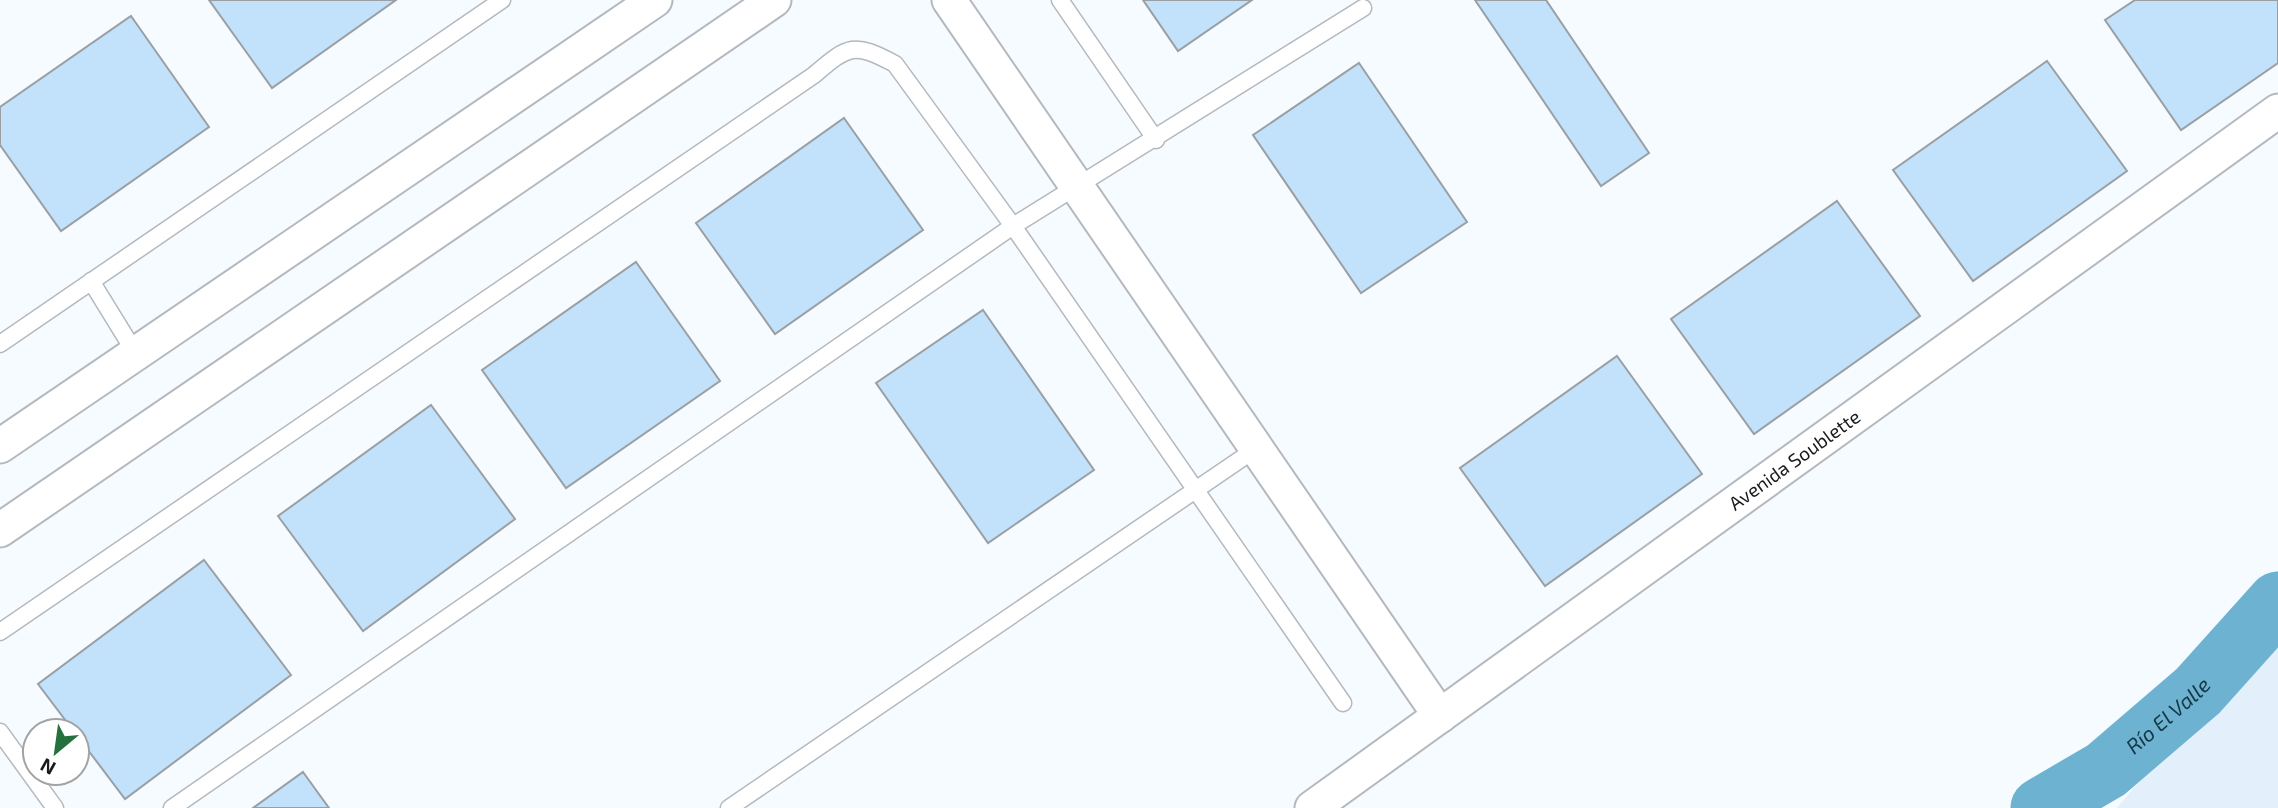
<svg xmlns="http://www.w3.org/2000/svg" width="2278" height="808" viewBox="0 0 2278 808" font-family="'Exo 2',sans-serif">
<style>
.built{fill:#e3effa}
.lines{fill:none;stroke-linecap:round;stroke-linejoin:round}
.river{stroke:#6db3d1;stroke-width:61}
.building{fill:#c2e2fc;stroke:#9a9fa4;stroke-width:2}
.lane-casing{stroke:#b4b9bf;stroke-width:19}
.street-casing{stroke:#b4b9bf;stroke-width:37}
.lane{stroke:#fff;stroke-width:16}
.street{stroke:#fff;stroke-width:33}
.labels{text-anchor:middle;stroke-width:7;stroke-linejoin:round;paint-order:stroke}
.street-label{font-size:19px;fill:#181a1c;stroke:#fff}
.water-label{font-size:21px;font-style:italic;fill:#163745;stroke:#fff}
</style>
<rect width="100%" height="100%" fill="#f6fbff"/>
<path class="built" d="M2278,616v192h-161l152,-180z"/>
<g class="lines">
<path class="river" id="s1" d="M2041,808l65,-38 92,-79 80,-89"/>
</g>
<path class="building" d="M209,0h187l-124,88z
M1143,0h109l-74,51z
M1475,0h71l103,153 -48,33z
M2135,0h143v63l-97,67 -76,-110z
M131,16l78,111 -148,104 -61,-86v-38z
M2047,61l80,110 -154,110 -80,-111z
M1359,63l108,159 -106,71 -108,-158z
M844,118l79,112 -148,104 -79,-111z
M1837,201l83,115 -166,118 -83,-115z
M636,262l84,119 -154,107 -84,-118z
M983,310l111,160 -106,73 -112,-160z
M1617,356l85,118 -157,112 -85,-118z
M431,405l84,114 -152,112 -85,-115z
M204,560l87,115 -166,124 -87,-115z
M303,772l26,36h-76z"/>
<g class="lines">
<g class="lane-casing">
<path id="lane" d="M1060,0l96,140
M91,281l45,73
M0,344l502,-344
M0,632l814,-557c35,-30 40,-33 81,-11l118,162 330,477
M0,732l55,76
M172,808l841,-582 350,-218
M729,808l528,-360"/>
</g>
<g class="street-casing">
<g id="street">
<path d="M949,0l491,716"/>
<path d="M0,446l655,-446"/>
<path d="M0,530l774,-530"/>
<path id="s2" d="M1312,808l966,-697"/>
</g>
</g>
<use href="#lane" class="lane"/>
<use href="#street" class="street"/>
</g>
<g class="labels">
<g class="street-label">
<text dy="7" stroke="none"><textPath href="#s2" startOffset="595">Avenida Soublette</textPath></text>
</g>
<g class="water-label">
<text dy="7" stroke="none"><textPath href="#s1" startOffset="158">Río El Valle</textPath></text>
</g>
</g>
<g transform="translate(56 752) rotate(209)"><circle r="33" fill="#ffffff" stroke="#a3a3a4" stroke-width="2"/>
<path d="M0-5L12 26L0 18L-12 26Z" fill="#24703e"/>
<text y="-10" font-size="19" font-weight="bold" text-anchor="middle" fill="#181a1c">N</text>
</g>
</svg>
